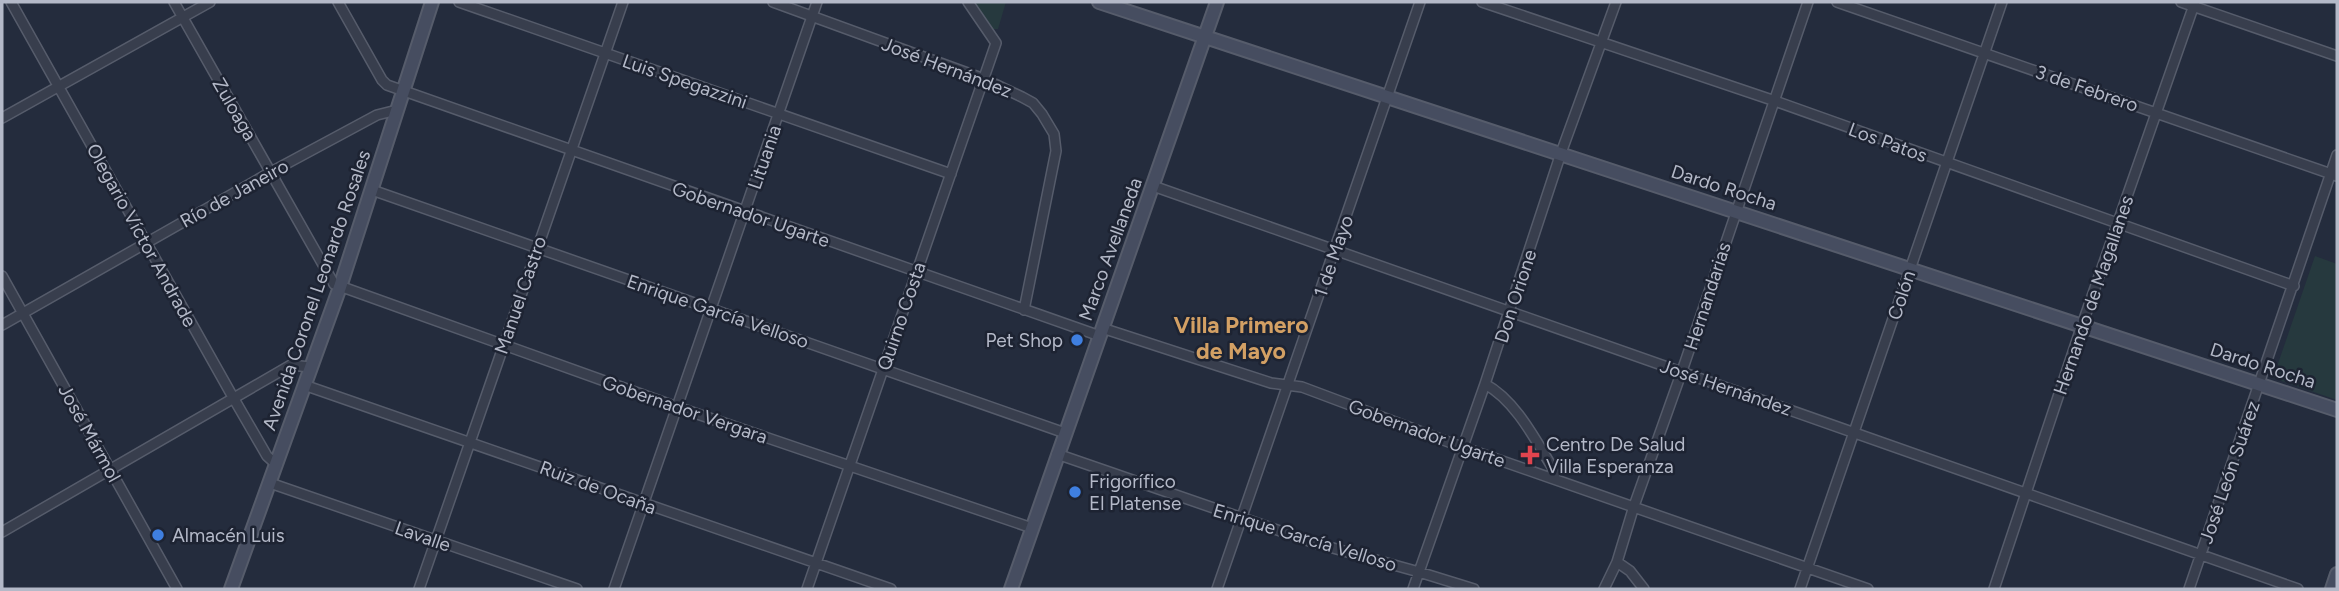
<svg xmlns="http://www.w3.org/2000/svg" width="2339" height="591" viewBox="0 0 2339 591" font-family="Figtree,sans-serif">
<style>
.green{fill:#26393e}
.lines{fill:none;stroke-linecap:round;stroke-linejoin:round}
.street-casing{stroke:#565c6b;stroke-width:12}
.secondary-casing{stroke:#565c6b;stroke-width:16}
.street{stroke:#383e4d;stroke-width:9}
.secondary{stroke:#464d60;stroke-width:12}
.shop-dot{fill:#3f7fe0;stroke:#1d2332;stroke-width:2.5}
.health-dot{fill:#e0444e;stroke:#1d2332;stroke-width:2.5}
.labels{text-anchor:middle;stroke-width:5;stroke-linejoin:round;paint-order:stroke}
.street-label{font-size:19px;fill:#b4b9c8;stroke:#1d2332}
.poi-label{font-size:19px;fill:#b4b9c8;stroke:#1d2332;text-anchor:start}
.quarter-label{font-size:23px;font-weight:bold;fill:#d3a064;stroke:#1d2332}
</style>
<rect width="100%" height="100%" fill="#242c3d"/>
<path class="green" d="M974,2h32l-8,27h-6z
M2315,256l22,8v136l-64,-22z"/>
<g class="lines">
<g class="street-casing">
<path id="street" d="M11,2l223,397 33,57 10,9
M174,2l160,282 343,123 355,121
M338,2l44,78 5,5 713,251
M459,2l492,172
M773,2l211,77 38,18 11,6 9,11 12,20 2,17 -32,159
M1482,2l293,99 519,185
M1837,2l500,174
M2181,2l156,54
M2,118l208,-116
M1153,186l1145,403
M372,190l693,243
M2,276l175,313
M2,325l269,-153 106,-57 20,-5
M1102,328l169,55 31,4 160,60 406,142
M1485,384c30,16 50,55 67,83l3,11
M304,385l587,204
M1057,454l258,89 104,29 55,17
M270,483l307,106
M2,532l289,-167 19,2
M1617,562l13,9 14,18
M419,589l204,-587
M614,589l203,-587
M807,589l189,-546 -28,-41
M1217,589l203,-587
M1413,589l72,-205 76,-231 55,-151
M1604,589l13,-27 17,-56 48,-135 126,-369
M1800,589l202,-587
M1994,589l88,-264 113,-323
M2189,589l148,-434"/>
</g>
<g class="secondary-casing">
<path id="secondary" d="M1099,2l1238,408
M231,589l109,-302 92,-285
M1011,589l206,-587
M2332,589l5,-15"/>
</g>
<use href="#street" class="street"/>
<use href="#secondary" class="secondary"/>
</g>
<g class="shop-dot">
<circle cx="1077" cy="340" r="7"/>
<circle cx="1075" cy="492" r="7"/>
<circle cx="158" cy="535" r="7"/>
</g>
<path class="health-dot" d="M1526.5 444.5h7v7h7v7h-7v7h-7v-7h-7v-7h7z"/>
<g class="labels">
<g class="street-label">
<text transform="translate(947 67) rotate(21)" y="7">José Hernández</text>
<text transform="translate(685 81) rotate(19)" y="7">Luis Spegazzini</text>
<text transform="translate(2087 88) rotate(19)" y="7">3 de Febrero</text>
<text transform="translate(235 109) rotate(60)" y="7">Zuloaga</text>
<text transform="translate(1888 142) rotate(20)" y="7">Los Patos</text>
<text transform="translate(764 157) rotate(-71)" y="7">Lituania</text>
<text transform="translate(1724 187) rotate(18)" y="7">Dardo Rocha</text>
<text transform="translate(234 193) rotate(-29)" y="7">Río de Janeiro</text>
<text transform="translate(751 214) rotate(19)" y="7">Gobernador Ugarte</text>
<text transform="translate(142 235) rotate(61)" y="7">Olegario Víctor Andrade</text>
<text transform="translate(1110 249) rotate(-70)" y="7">Marco Avellaneda</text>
<text transform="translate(1333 256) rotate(-71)" y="7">1 de Mayo</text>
<text transform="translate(316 290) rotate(-71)" y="7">Avenida Coronel Leonardo Rosales</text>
<text transform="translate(520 295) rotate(-71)" y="7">Manuel Castro</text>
<text transform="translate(1901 295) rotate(-72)" y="7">Colón</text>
<text transform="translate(2093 295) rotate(-71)" y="7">Hernando de Magallanes</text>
<text transform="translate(1515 296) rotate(-72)" y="7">Don Orione</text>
<text transform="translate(1707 296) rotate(-72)" y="7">Hernandarias</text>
<text transform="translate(718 311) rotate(19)" y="7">Enrique García Velloso</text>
<text transform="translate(901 316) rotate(-71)" y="7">Quirno Costa</text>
<text transform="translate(2263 365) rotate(18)" y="7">Dardo Rocha</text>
<text transform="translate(1726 387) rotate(19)" y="7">José Hernández</text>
<text transform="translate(685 409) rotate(19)" y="7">Gobernador Vergara</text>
<text transform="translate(90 433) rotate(61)" y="7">José Mármol</text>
<text transform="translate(1427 433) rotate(20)" y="7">Gobernador Ugarte</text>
<text transform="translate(2229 472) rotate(-71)" y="7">José León Suárez</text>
<text transform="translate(598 487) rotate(20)" y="7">Ruiz de Ocaña</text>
<text transform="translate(423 536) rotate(19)" y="7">Lavalle</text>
<text transform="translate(1305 537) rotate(17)" y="7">Enrique García Velloso</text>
</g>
<g class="poi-label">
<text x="1063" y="347" text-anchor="end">Pet Shop</text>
<text x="1546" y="451">Centro De Salud<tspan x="1546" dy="22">Villa Esperanza</tspan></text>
<text x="1089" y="488">Frigorífico<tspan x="1089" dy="22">El Platense</tspan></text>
<text x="172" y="542">Almacén Luis</text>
</g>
<g class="quarter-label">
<text x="1241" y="333">Villa Primero<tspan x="1241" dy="26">de Mayo</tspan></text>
</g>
</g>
<rect width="2339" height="591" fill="none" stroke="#b4b9c8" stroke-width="7"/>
</svg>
